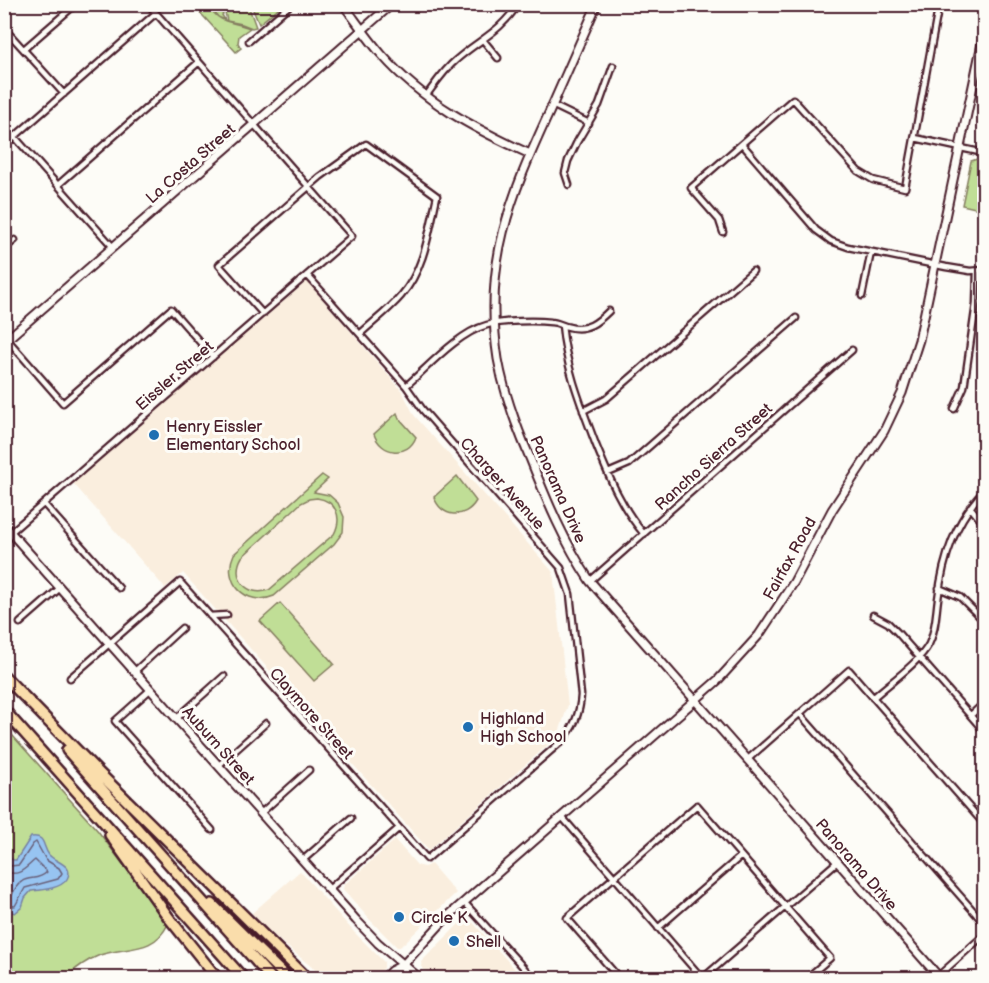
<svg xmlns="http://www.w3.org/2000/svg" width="989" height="983" viewBox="0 0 989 983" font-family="'Balsamiq Sans',sans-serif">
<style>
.built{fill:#faeede}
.green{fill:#c0de96;stroke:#857e60;stroke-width:1.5;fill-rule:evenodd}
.water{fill:#97c4f1;stroke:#7882a2;stroke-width:1.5}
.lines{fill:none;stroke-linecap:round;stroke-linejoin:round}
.shore{stroke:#69617a;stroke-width:1.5}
.street-casing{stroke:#4a1f2b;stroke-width:9}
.secondary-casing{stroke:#4a1f2b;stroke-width:11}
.highway-casing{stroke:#4a1f2b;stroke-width:14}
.street{stroke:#fdfcf7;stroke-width:4.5}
.secondary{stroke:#fdfcf7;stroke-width:7}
.highway{stroke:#faddab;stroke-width:9}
.poi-dot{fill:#1f6fb2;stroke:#fdfcf7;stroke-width:2}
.labels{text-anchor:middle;stroke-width:6;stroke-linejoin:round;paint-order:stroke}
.street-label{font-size:16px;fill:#4a1f2b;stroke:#fdfcf7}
.poi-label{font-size:16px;fill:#4a1f2b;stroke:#fdfcf7;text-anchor:start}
</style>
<rect width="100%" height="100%" fill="#fdfcf7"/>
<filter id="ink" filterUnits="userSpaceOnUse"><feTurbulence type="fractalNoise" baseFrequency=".0167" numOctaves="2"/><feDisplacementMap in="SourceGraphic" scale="12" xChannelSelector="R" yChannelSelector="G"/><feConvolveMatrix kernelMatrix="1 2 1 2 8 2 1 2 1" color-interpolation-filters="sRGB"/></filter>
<g filter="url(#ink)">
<path class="built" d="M307,281l95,110 12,24 139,157 15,133 -10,31 -129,114 -246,-277 -18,15 -92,-105z
M395,840l22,25 7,2 7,-3 25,29 -56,54h-3l-27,-27 -27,-31 1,-4z
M300,871l54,61 30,30v6l-10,10h-49l-65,-54 -8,-11z
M467,916l56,62h-90l-11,-10 -1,-6z"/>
<path class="green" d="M193,5h14c16,21 21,15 43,23l-11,8 -1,7 3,5 -5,4z
M209,5h39l8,22 -4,1 -10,-4 -15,-3 -2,-9 -3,3 3,5 -7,-3z
M251,5h31l-23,19z
M977,159l7,2v49l-22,-5 9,-44z
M397,413l2,5 17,19c-8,21 -35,18 -42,-3z
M322,475l6,4 -14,13 15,3 9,8 6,14 -1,15 -9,12 -60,52c-28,12 -53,-15 -40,-42zM317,498c19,3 26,19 17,36l-65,56c-22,8 -39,-13 -27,-33l59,-54 8,-4z
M457,476l19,25c-11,19 -35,17 -42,-4z
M280,603l54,61 -20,17 -54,-60z
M4,726l94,105 70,93c-14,30 -42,22 -68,31 -15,6 -24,13 -35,23h-60z"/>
<path class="water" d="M31,837c15,-2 11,9 18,18 6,7 26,10 18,24 -6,10 -26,11 -36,12l-6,7 -3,9 -7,6 -10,-3v-55l8,5h3z"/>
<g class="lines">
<path class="shore" d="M4,862l7,4 8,-1 14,-21 3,-2 10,18 13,8 3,5 -4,6 -33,9 -10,18 -11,-1
M4,871c15,7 21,-3 31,-11l12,12c-13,13 -24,-3 -36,25h-7"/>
<g class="street-casing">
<path id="street" d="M4,28l60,66
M483,40l15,18
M249,41l42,-37
M24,49l52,-45
M426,96c9,-12 18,-26 30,-36 22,-20 45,-28 62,-56
M552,105l37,18
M4,125l109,122
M915,138l69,15
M742,144l74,86 15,11 17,6 98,20 24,4 14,-1
M4,146l152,-133
M58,185l141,-123
M569,185l-4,-12 3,-12 9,-19 22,-37 14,-39
M723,232l-4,-12 -28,-32 102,-89 65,72 15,9 32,8 34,-184
M4,249l11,-9
M862,296l9,-44
M263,314l-44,-49 101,-88 46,-33 71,52c-8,35 -12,72 -36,100 -12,14 -27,25 -41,38
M562,325c4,43 19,80 34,120 13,32 25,62 48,89
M7,339l56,64 108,-94 42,48
M406,386c23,-20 52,-53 81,-61 16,-4 47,-5 64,-3 6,0 12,4 18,5 17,5 29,-5 40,-16
M954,409l10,-22 12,-83 1,-33
M583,411l23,-12 147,-128
M608,473l21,-9 167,-146
M44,504l75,84
M970,507l14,17
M4,538l348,-302 -204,-232
M590,581l262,-231
M939,588l21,9 24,24
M873,615l15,8 9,9 87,99
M210,616l17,-1
M20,623l40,-35
M135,671l47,-43
M70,678l110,-96 247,277 135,-118c12,-13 18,-27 19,-46l-11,-101 -9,-26 -138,-158 -17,-24 -99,-111
M151,689l-36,32 97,109
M873,698c16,-15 46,-35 56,-54 7,-14 7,-31 9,-45 5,-41 17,-78 46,-108
M800,714l184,209
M971,715l13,-12
M177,718l47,-42
M747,760l102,-90 135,154
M219,765l47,-42
M261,813l48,-43
M562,817l140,161
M303,860l48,-42
M329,889l70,-61
M464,902l69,76
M658,928l83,-72
M619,978l-52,-60 130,-113 133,153 -23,20
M703,978l134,-116
M936,978l48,-43"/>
</g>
<g class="secondary-casing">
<path id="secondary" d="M343,4c13,17 25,35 39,51 41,47 93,74 148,99
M597,4c-16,37 -32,73 -48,109 -39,85 -66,150 -51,246 6,34 18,67 32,99 17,43 34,84 60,123l350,397
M4,342l388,-338
M4,525l352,395 22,23 41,35
M384,978l7,-7 12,-6
M398,978l5,-13 43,-47 272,-238 41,-45 35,-53 38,-72 52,-79 18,-38 17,-53 65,-306"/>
</g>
<g class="highway-casing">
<path id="highway" d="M4,676l95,97 208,205
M4,710l239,268
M67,750l204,228
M110,835l59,83 48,60
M212,904l75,74"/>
</g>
<use href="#street" class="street"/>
<use href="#secondary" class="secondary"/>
<use href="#highway" class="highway"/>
</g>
</g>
<g class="poi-dot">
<circle cx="154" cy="435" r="6"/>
<circle cx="468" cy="727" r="6"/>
<circle cx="399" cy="917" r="6"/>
<circle cx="454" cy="941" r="6"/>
</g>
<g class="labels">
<g class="street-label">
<text transform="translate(190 163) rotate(-41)" y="6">La Costa Street</text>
<text transform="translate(174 375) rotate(-41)" y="6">Eissler Street</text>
<text transform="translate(713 456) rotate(-42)" y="6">Rancho Sierra Street</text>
<text transform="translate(503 483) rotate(48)" y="6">Charger Avenue</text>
<text transform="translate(559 489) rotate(66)" y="6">Panorama Drive</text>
<text transform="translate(789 558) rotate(-61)" y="6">Fairfax Road</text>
<text transform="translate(312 713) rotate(48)" y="6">Claymore Street</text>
<text transform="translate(219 745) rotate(48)" y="6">Auburn Street</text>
<text transform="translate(857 864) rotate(49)" y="6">Panorama Drive</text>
</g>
<g class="poi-label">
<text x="166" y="432">Henry Eissler<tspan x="166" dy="18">Elementary School</tspan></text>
<text x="480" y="724">Highland<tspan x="480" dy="18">High School</tspan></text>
<text x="411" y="923">Circle K</text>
<text x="466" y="947">Shell</text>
</g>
</g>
<rect width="989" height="983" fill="none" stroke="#fdfcf7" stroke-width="24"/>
<rect x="12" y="12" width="965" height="959" fill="none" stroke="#4a1f2b" stroke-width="2" filter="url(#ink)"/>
</svg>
